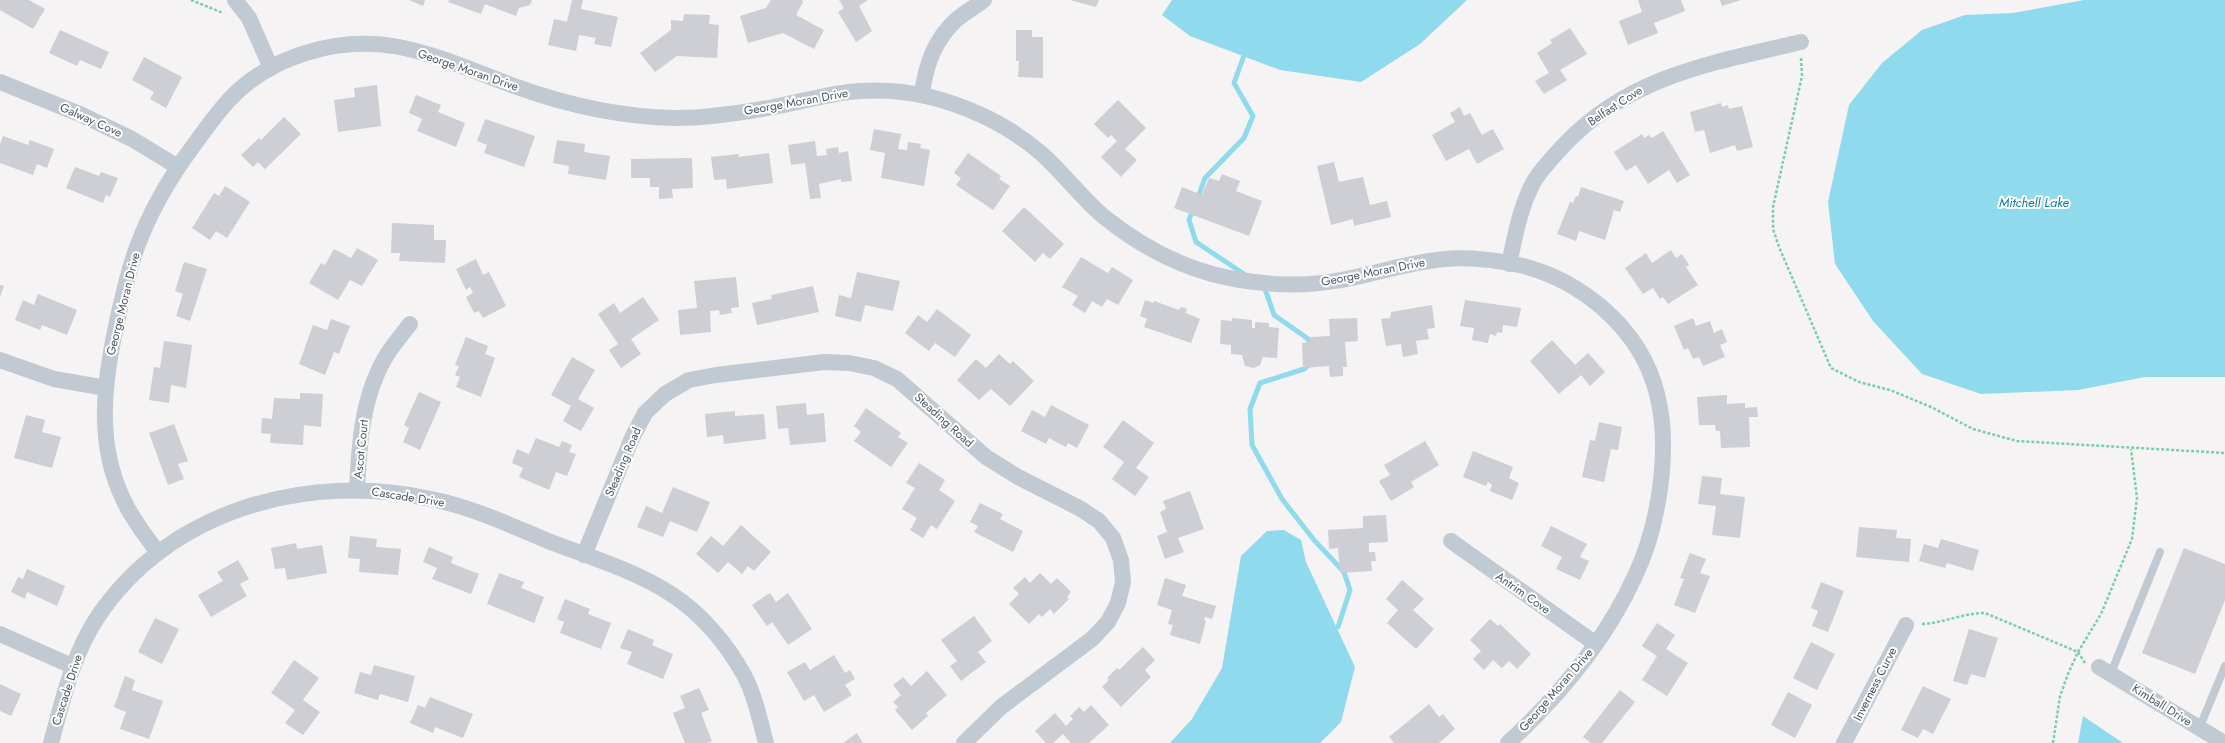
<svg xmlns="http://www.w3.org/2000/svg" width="2225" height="743" viewBox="0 0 2225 743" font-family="Jost,sans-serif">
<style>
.water{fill:#90daee}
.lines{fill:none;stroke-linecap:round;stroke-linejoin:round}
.stream{stroke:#90daee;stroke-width:5}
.building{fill:#cdcfd5}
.path{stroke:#7ad0a6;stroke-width:2.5;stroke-dasharray:3 2;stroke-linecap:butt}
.lane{stroke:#c1cad2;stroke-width:8}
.street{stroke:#c1cad2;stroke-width:16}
.labels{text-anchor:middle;stroke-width:4;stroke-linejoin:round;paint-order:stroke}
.street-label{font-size:12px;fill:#4a5661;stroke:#fff}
.water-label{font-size:13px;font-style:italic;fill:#0c7c9b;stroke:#fff}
</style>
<rect width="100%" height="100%" fill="#f5f3f3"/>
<path class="water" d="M1172,0h295l-47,44 -59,38 -81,-12 -90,-34 -28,-21z
M2084,0h141v377h-80l-67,13 -97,4 -59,-20 -49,-53 -38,-57 -7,-62 21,-97 33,-42 40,-33 43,-15 48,-2z
M1284,530l17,10 5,22 49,105 -14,55 -21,21h-150l22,-24 30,-51 19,-112 26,-25z
M2083,716l40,27h-45z"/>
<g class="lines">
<path class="stream" d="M1197,200l8,-22 39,-40 9,-22 -19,-33 12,-33
M1193,209l-4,11 7,22 51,34
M1262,286l3,3 9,26 33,23 7,10
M1310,364l-6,5 -44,14 -10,26 2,36 30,54 32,41 30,32 6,18 -12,37"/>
</g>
<path class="building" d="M0,0h29l16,9 -12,20 -33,-19z
M409,0h16l-2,6z
M449,0h83l-2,5 -11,3 -3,8 -31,-12 -4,10 -33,-12z
M572,0h11l-2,9 37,8 -7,30 -17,-3 2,-6 -17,-3 -3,16 -28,-6 6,-26 13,3z
M771,0h31l1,2 -7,13 28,15 -10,19 -31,-16 -35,10 -8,-27 26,-8z
M839,0h29l-9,6 13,25 -16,11 -18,-30 6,-4z
M1070,0h29l-3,7z
M1638,0h43l4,11 -31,12 4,10 -30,12 -9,-24 23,-9z
M1720,0h21l-19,6z
M684,14l26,1 -1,9 10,1 -2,33 -40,-2 -22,16 -15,-19 31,-23v-10l12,1z
M1570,28l17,26 -27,16 7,10 -23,14 -9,-13 14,-8 -12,-20 15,-10 -2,-3z
M60,30l49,22 -8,17 -21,-9 -3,6 -28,-13z
M1016,30h16v7h11v41l-25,-1 1,-16h-3z
M144,57l38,20 -16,31 -16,-9 4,-7 -22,-12z
M377,85l4,41 -43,6 -4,-32 21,-3 -1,-9z
M416,95l25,10 -3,7 27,11 -9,24 -39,-16 5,-12 -13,-6z
M1118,100l28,28 -21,21 12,11 -16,17 -20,-20 16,-16 -6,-6 -3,3 -14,-14z
M1721,103l1,4 6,-2 1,4 13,-3 11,41 -16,4 -2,-6 -25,8 -6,-23 -9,2 -5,-20z
M1460,107l4,9 6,-3 12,22 11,-6 11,20 -27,15 -8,-15 -23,12 -14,-26 23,-13 -5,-9z
M284,117l17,17 -36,35 -7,-7 -5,5 -12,-12 18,-17 2,2z
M485,119l50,17 -11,31 -40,-14 3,-8 -10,-4z
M874,129l27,5 -3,15 9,1 1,-8 13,2 -1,4 10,2 -6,36 -43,-8 4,-25 -15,-3z
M1663,131l27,44 -13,8 -8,-13 -21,14 -12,-19 -10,6 -12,-19 28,-18 2,4 5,-3 3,3z
M3,136l25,9 2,-5 24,9 -7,19 -10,-4 -4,11 -33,-12v-19z
M557,140l28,4 -1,8 26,4 -4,24 -38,-6 1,-8 -16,-3z
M815,141l2,15 10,-1 -1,-6 12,-2 1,6 9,-2 4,30 -11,1v-3l-22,5 2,14 -11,1 -5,-36 -14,2 -3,-20z
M769,153l4,30 -46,6 -1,-10 -12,1 -3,-23 28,-3 -1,3z
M968,153l33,23 -2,3 11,7 -17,24 -37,-25 5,-7 -7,-5z
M692,158l1,30 -21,1 1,9 -14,1v-12h-9v-9h-19v-19z
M1334,162l5,20 24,-5 7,28 17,-4 4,16 -37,9 -1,-7 -22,6 -14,-59z
M75,167l24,9 2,-4 17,6 -8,19 -4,-2 -3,8 -37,-15z
M1222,174l18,7 -4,10 26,10 -13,35 -75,-28 8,-21 20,8 7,-17 10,3z
M225,186l25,16 -23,36 -11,-7 -6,9 -18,-12 22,-35 5,3z
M1581,187l43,14 -4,11 -6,-2 -9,30 -26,-9 -3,10 -19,-7 13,-32 3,1 3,-7 2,1z
M1024,207l40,37 -14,15 -7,-6 -8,9 -33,-31z
M392,223l42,2v15h12l-1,23 -46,-2 1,-8h-9z
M357,248l21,12 -16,26 -12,-6 -12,20 -29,-17 12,-20 4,2 9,-16 17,9z
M1671,250l5,8 6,-4 7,11 -3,2 12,18 -30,19 -5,-7 -3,2 -7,-11 -10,6 -18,-26 21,-15 6,10z
M1081,257l27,16 4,-6 21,13 -15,25 -11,-6 -5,8 -10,-6 -7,12 -13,-8 6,-9 -16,-9z
M476,259l7,16 6,-3 17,34 -23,12 -4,-7 -5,2 -8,-16 7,-4 -3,-6 -4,3 -10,-21z
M184,262l23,7 -17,52 -14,-5 7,-22 -8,-3z
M857,272l43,9 -7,30 -28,-6 -4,17 -26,-6 4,-21 12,3z
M736,277l3,30 -8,1 1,5 -12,2 -1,-5 -9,1 1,21 -31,3 -2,-25 19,-2 -3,-27z
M0,285l4,1 -4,11z
M813,286l6,26 -62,13 -5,-22 20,-4 -1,-4z
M38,294l39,16 -10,25 -25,-10 -2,5 -25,-10 8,-20 11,5z
M643,297l16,23 -28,19 10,15 -20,14 -12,-18 9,-6 -20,-30 16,-11 6,10z
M1145,300l8,3 1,-2 25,9 2,-3 6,2 -1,4 14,6 -9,24 -47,-16 3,-8 -7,-3z
M1465,300l56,8 -4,19 -14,-2 -1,8 -5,-1 -1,4 -6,-2 -2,9 -16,-3 2,-12 -14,-2z
M1432,305l3,23 -8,1 2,10 -13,2 2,13 -15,3 -2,-13 -15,2 -5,-27 9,-1 1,-6z
M937,309l34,26 -16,22 -20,-14 -6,8 -24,-18 13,-18 9,7z
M1232,318l20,2v8h3v-6l14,1v4l10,1 -2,30 -14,-1 -3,8 -6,3 -9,-2 -3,-11 -11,-1v-9l-11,-1 1,-24 11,1z
M1357,318l1,23 -13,1 2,25h-4v9l-13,1 -1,-11 -26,2 -1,-25 8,-1v-5l20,-1 -1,-17z
M1693,318l3,8 14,-5 4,12 8,-4 5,13 -7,3 5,12 -22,9 -4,-9 -6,2 -5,-11 -4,2 -10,-24z
M331,319l19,7 -11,28 -5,-2 -9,23 -26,-11 14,-39 14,5z
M466,337l22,9 -3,8 10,4 -14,39 -25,-10 4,-10 -5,-2 4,-9 -4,-1z
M1552,340l23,25 13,-12 17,19 -15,14 -9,-11 -22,19 -29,-33z
M164,341l28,4 -6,43 -15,-3 -2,18 -20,-3 5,-33 6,1z
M999,354l11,10 3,-3 21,20 -24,25 -19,-17 -12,11 -22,-20 19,-21 10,9z
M572,357l23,13 -17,29 16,9 -13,23 -18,-10 8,-15 -20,-11z
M419,392l22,10 -21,48 -17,-8 6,-14 -5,-3z
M300,393l23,1 -2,33 -17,-2 -1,20 -33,-2 1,-9 -10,-1 1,-15 10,1 2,-21 26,1z
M1727,395v9l18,-1v5l12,-1 1,10h-9l1,30 -29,1 -1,-17h-4l-1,-6h-16l-2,-28z
M806,403l1,12 17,-2 2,29 -36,3 -2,-17 -10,1 -2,-23z
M1051,405l38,20 -12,23 -9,-5 -2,4 -17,-9 -3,6 -25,-13 11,-21 13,7z
M866,408l35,25 -3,4 10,6 -17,24 -37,-26 7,-9 -7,-6z
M735,411v5l29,-2 2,25 -42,5 -1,-9 -16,2 -2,-23z
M26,415l19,5 -3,12 19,5 -9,31 -38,-10z
M1123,420l31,23 -18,25 13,9 -14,19 -23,-17 12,-17 -21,-15z
M1599,422l23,5 -4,23 -7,-1 -7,33 -22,-5 8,-37 5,1z
M174,424l14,37 -10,3 6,15 -16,6 -19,-52z
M536,438l23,9 3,-6 10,4 -3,7 7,2 -9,22 -11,-4 -7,18 -30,-13 4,-9 -11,-5 5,-14 12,5z
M1425,441l14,24 -28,17 3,5 -23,14 -12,-20 11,-6 -6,-10z
M1473,451l40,16 -4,11 10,5 -7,17 -22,-9 2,-6 -4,-3 -2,4 -23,-9z
M919,463l26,17 -6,10 16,11 -18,28 -6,-4 -8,13 -13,-8 7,-12 -15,-9 13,-21 -9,-5z
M1702,476l20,2 -2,16 25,3 -5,41 -28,-3 4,-29 -18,-2z
M673,487l37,15 -13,30 -27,-11 -7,16 -26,-10 9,-21 16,7z
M1190,491l14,38 -26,9 6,14 -19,7 -8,-23 10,-4 -7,-20 6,-3 -3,-8z
M980,503l23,11 -3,5 23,12 -10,21 -39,-20 4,-6 -8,-4z
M1386,515l2,27 -19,1v9h6l1,9h-5l1,10 -32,2 -2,-25 -9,1 -1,-19 35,-2v-12z
M741,525l30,27 -17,19 -6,-5 -6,8 -14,-12 -10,11 -22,-19 15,-18 12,10z
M1551,526l36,18 -7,13 9,4 -9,19 -24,-11 6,-12 -21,-11z
M1859,527l38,3 -1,8 15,1 -2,23 -53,-5z
M350,536l27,3 -1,8 25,2 -3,26 -39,-3 1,-13 -12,-1z
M1941,539l38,11 -6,21 -26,-8 -2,5 -26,-7 5,-17 14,4z
M296,543l1,6 25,-4 5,28 -40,7 -2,-12 -10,1 -4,-21z
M429,547l24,10 -2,6 28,11 -8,20 -39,-15 5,-11 -14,-6z
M2184,548l41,16v36l-30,74 -53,-21z
M1690,553l16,6 -6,14 10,3 -15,37 -21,-8 10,-26 -4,-1z
M238,560l11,19 -9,5 7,12 -36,21 -13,-22 25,-14 -6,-9z
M27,569l38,17 -8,20 -30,-14 -2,7 -14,-7 7,-15 5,2z
M499,573l25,9 -3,6 23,9 -10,26 -47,-19z
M1040,573l11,11 6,-6 14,14 -4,5 2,2 -15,15 -4,-5 -8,8 -3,-3 -10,10 -20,-20 10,-10 -6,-6 12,-11 5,6z
M1165,578l21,7 -4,11 34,10 -4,13 -7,-2 -1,3 2,1 -6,23 -30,-9 3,-10 -5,-1 4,-14 -15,-5z
M1402,580l22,19 -11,11 21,19 -18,20 -29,-26 11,-13 -12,-11z
M1821,582l23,9 -16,41 -16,-6 6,-15 -7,-3z
M770,593l6,9 12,-9 24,36 -24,16 -16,-23 -5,4 -15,-21z
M565,599l25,10 -2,5 23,9 -10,26 -41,-16 4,-11 -7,-3z
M974,616l18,25 -14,11 8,10 -25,19 -11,-15 7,-5 -16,-21z
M155,618l24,11 -17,35 -24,-12z
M1490,619l8,7 2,-2 31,30 -14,15 -8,-8 -7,7 -9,-8 -9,10 -11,-11 8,-8 -11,-11z
M1657,623l18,12 -9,14 22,14 -21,33 -25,-16 15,-24 -15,-10z
M628,629l26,11 -2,5 21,9 -10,25 -36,-15 5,-12 -12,-4z
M1969,629l29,9 -13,40 -14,-4 -4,11 -14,-4z
M1811,642l24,12 -18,36 -24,-12z
M1143,647l12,13 -10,10 6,7 -30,30 -19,-20 7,-7 -2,-2 10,-10 2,2z
M834,655l11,18 5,-3 5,9 -10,6 7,10 -28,17 -10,-17 -10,6 -17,-29 18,-10 5,8z
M294,660l25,18 -16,22 17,12 -17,23 -18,-12 10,-13 -24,-17z
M374,665l41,11 -7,26 -28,-8 -2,6 -24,-7 6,-21 11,3z
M927,671l20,24 -21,18 2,3 -16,14 -17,-20 3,-3 -5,-5 8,-7 -8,-10 10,-8 8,9z
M125,676l10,4 -3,10 31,11 -14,38 -29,-10 6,-17 -12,-5z
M0,684l21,10 -10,22 -11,-5z
M1923,686l28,13 -18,35 -10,-5 -5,9 -17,-8z
M699,688l10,22 -8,3 11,28 -5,2h-22l-12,-30 12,-5 -5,-12z
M1620,690l15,12 -33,41h-11l-8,-6z
M1788,692l24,13 -17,33 -24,-13z
M430,697l43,17 -10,24 -28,-11 -2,6 -23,-10 8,-18 7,3z
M1429,704l10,13 4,-3 12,15 -16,14h-45l-5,-6z
M1091,705l18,20 -20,18h-18l-8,-9 -10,9h-7l-11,-12 20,-18 11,13 7,-7 -3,-3 9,-9 5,5z
M857,733l6,10h-20z"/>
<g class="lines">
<path class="path" d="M191,0l32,13
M1801,58l1,18 -29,131v22l6,18 52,121 28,14 31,8 41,17 42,22 44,12 208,12
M1922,624c22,-1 41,-11 63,-11l93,39 7,11
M2053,743l7,-47 8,-22 10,-22 23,-38 31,-75 5,-41 -6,-49"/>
<path class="lane" d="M2111,673l49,-121
M2199,729l26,-63"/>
<path class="street" d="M235,0l14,18 22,50
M0,82l82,33 50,24 46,28
M922,95c3,-28 12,-55 34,-75 8,-7 19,-13 28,-20
M1509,264c6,-28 11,-56 24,-81 8,-14 20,-26 31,-38 65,-69 148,-82 237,-103
M0,360l54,19 52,9
M357,490c2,-46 5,-96 31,-137 7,-10 15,-20 22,-29
M1451,541l145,103
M158,553c-12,-17 -26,-34 -34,-52 -27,-55 -21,-112 -9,-170 6,-28 12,-57 22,-84 13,-35 32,-68 54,-98 12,-16 24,-34 38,-49 42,-45 110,-64 170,-53 41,8 79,26 118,40 50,18 104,30 158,31 32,0 66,-5 98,-11 29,-5 56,-14 86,-16 41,-3 83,6 120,23 23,10 44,24 63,40 21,19 39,43 61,62 32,26 69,47 109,58 38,10 84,14 123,7 37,-6 73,-19 110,-22 23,-2 50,1 74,6 63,15 122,64 138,129 14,54 2,132 -22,182 -29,64 -76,120 -127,167
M584,555l48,-117 13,-25 20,-19 24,-14 27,-5 108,-13 25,1 25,5 23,11 89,78 32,20 63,32 18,12 14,17 8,22 2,22 -5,21 -10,19 -16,17 -91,68 -37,36
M0,634l72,32
M2099,667l125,76
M51,743c12,-43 21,-87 46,-125 72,-109 212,-146 334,-119 41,8 79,26 117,42 41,16 86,29 123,53 30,19 56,50 73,81 11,20 16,46 22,68
M1844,743l62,-118"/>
</g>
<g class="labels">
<g class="street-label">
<text transform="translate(468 70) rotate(19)" y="4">George Moran Drive</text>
<text transform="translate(796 102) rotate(-10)" y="4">George Moran Drive</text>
<text transform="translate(1615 106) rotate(-33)" y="4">Belfast Cove</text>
<text transform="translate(91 120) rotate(24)" y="4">Galway Cove</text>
<text transform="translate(1373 272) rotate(-11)" y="4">George Moran Drive</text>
<text transform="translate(123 304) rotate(-76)" y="4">George Moran Drive</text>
<text transform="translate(944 420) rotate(42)" y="4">Steading Road</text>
<text transform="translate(361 449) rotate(-84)" y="4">Ascot Court</text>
<text transform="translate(623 462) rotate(-67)" y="4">Steading Road</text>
<text transform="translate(408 497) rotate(9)" y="4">Cascade Drive</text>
<text transform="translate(1523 593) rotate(35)" y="4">Antrim Cove</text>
<text transform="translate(1875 684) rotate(-63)" y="4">Inverness Curve</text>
<text transform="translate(67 690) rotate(-72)" y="4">Cascade Drive</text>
<text transform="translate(1556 690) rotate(-49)" y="4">George Moran Drive</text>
<text transform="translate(2162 705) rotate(32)" y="4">Kimball Drive</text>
</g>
<g class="water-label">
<text x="2034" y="207">Mitchell Lake</text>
</g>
</g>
</svg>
